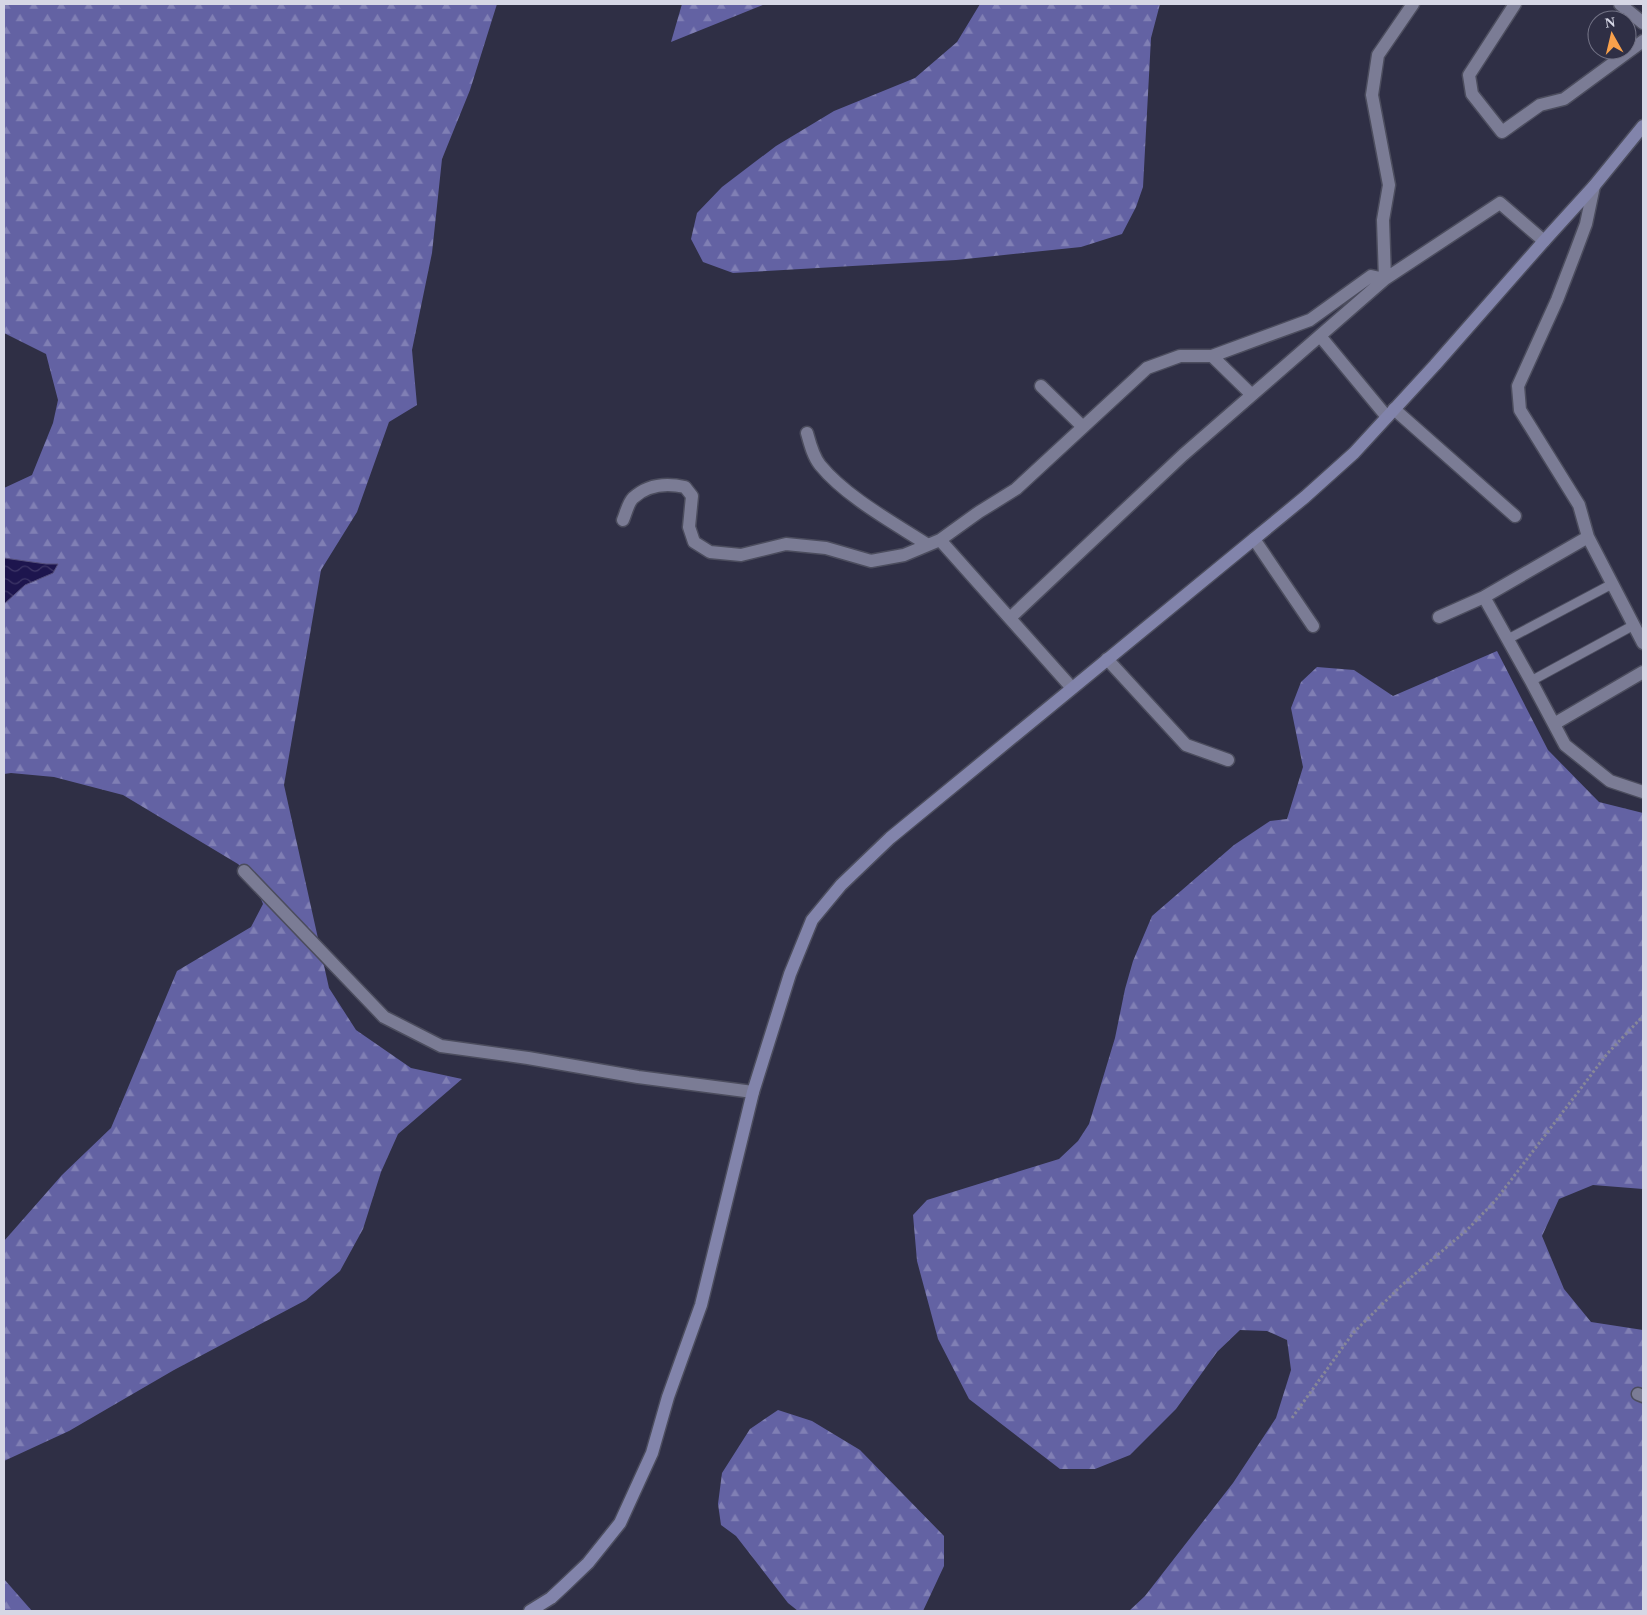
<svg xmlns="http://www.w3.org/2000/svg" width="1647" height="1615" viewBox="0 0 1647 1615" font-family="'Times New Roman',serif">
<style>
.forest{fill:url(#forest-firs)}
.water{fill:url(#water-waves);stroke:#544f7b}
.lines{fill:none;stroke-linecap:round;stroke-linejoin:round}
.lane-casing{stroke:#4c4d5e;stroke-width:11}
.street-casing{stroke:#4c4d5e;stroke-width:15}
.secondary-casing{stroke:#4c4d5e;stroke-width:15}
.path{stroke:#878799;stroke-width:3;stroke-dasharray:2.5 2.5;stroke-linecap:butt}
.lane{stroke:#7b7c95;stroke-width:9}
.street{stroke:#7b7c95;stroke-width:12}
.secondary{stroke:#8284ab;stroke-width:12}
</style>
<defs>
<pattern id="forest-firs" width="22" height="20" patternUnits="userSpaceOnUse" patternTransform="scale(1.25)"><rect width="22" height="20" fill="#6362a3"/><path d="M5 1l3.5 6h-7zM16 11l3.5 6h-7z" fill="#807fb4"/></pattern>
<pattern id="water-waves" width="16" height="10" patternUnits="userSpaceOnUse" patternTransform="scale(1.25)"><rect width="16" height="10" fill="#1d154e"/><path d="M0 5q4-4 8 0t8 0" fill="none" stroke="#3d3667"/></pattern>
</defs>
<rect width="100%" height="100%" fill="#2f2f45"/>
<path class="forest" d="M4,4h493l-27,86 -28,69 -10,94 -20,97 5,55 -28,17 -32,90 -36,58 -37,215 45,203 27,42 55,38 51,11 -64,55 -17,38 -18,57 -23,42 -34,29 -132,70 -105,61 -65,30v-220l58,-66 49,-47 66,-157 74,-44 12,-23 -11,-27 -14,-13 -115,-69 -69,-18 -43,-4 -7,1v-286l28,-13 21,-52 5,-23 -12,-46 -42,-21z
M682,4h83l-94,38z
M980,4h180l-9,34 -8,149 -7,20 -14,27 -41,13 -125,13 -223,13 -30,-11 -12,-23 6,-26 25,-26 54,-41 58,-35 81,-33 42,-36z
M1497,651l51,99 51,52 44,11v376l-50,-4 -34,14 -17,37 22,53 27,33 52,8v281h-514l16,-15 88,-113 43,-65 15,-48 -4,-30 -20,-9 -27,-1 -23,22 -41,57 -46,46 -35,14h-35l-91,-70 -31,-60 -21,-78 -4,-46 14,-15 132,-41 19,-18 11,-17 26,-86 10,-49 8,-28 19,-45 82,-71 36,-24 17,-2 16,-52 -12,-59 10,-26 16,-15 37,3 39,26z
M778,1410l34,11 48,29 84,86v30l-21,45h-125l-10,-8 -52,-67 -15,-11 -3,-21 4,-31 28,-44z
M4,1579l28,32h-28z"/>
<path class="water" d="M4,558l42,6h12l-5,9 -28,12 -21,19z"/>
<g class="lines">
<g class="lane-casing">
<path id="lane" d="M1508,639l104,-55
M1531,681l103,-56"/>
</g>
<g class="street-casing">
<path id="street" d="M1515,4l-46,71 3,19 30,38 38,-27 24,-6 79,-58
M1620,4l23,19
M1594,186l-8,38 -12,32 -17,44 -39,86 2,24 59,95 9,32 55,106
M1385,279l-2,-59 6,-35 -17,-90 6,-40 35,-51
M1320,336l67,81
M1212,356l40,39
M1041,386l42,41
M1394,409l121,107
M807,433c3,11 6,23 13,32 26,32 74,58 108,80
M623,520c3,-7 5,-17 10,-22 15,-14 34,-15 52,-11l7,9 -3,31 5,15 16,10 31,3 45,-11 40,4 45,13 33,-6 36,-15 39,-28 37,-23 131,-121 33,-12h32l98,-36 61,-44 14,3
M1254,539l59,87
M940,540l132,148
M1484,597l47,84 34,64 45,36 33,11
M1439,617l45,-20 104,-60
M1010,618l173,-163 202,-176 115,-76 44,38
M1107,659l79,86 42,15
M1554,724l89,-52
M244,871l140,146 57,29 87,12 110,19 115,15
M1638,1394l5,2"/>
</g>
<g class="secondary-casing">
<path id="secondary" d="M530,1611l21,-13 15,-14 22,-21 32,-40 32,-70 16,-56 33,-92 52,-213 37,-118 22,-54 29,-35 49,-47 364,-299 51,-42 49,-44 81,-88 109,-124 50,-55 49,-60"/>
</g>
<path class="path" d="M1292,1418l61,-85 49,-48 65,-55 28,-29 112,-147 36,-38"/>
<use href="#lane" class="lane"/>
<use href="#street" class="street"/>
<use href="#secondary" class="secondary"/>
</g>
<rect width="1647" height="1615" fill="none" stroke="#d6d7e5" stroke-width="10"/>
<g transform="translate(1612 35) rotate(352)"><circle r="24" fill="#2f2f45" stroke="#727285"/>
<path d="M0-4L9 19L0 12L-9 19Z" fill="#f8a04b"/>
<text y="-8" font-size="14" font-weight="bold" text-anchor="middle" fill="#d6d7e5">N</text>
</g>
</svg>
